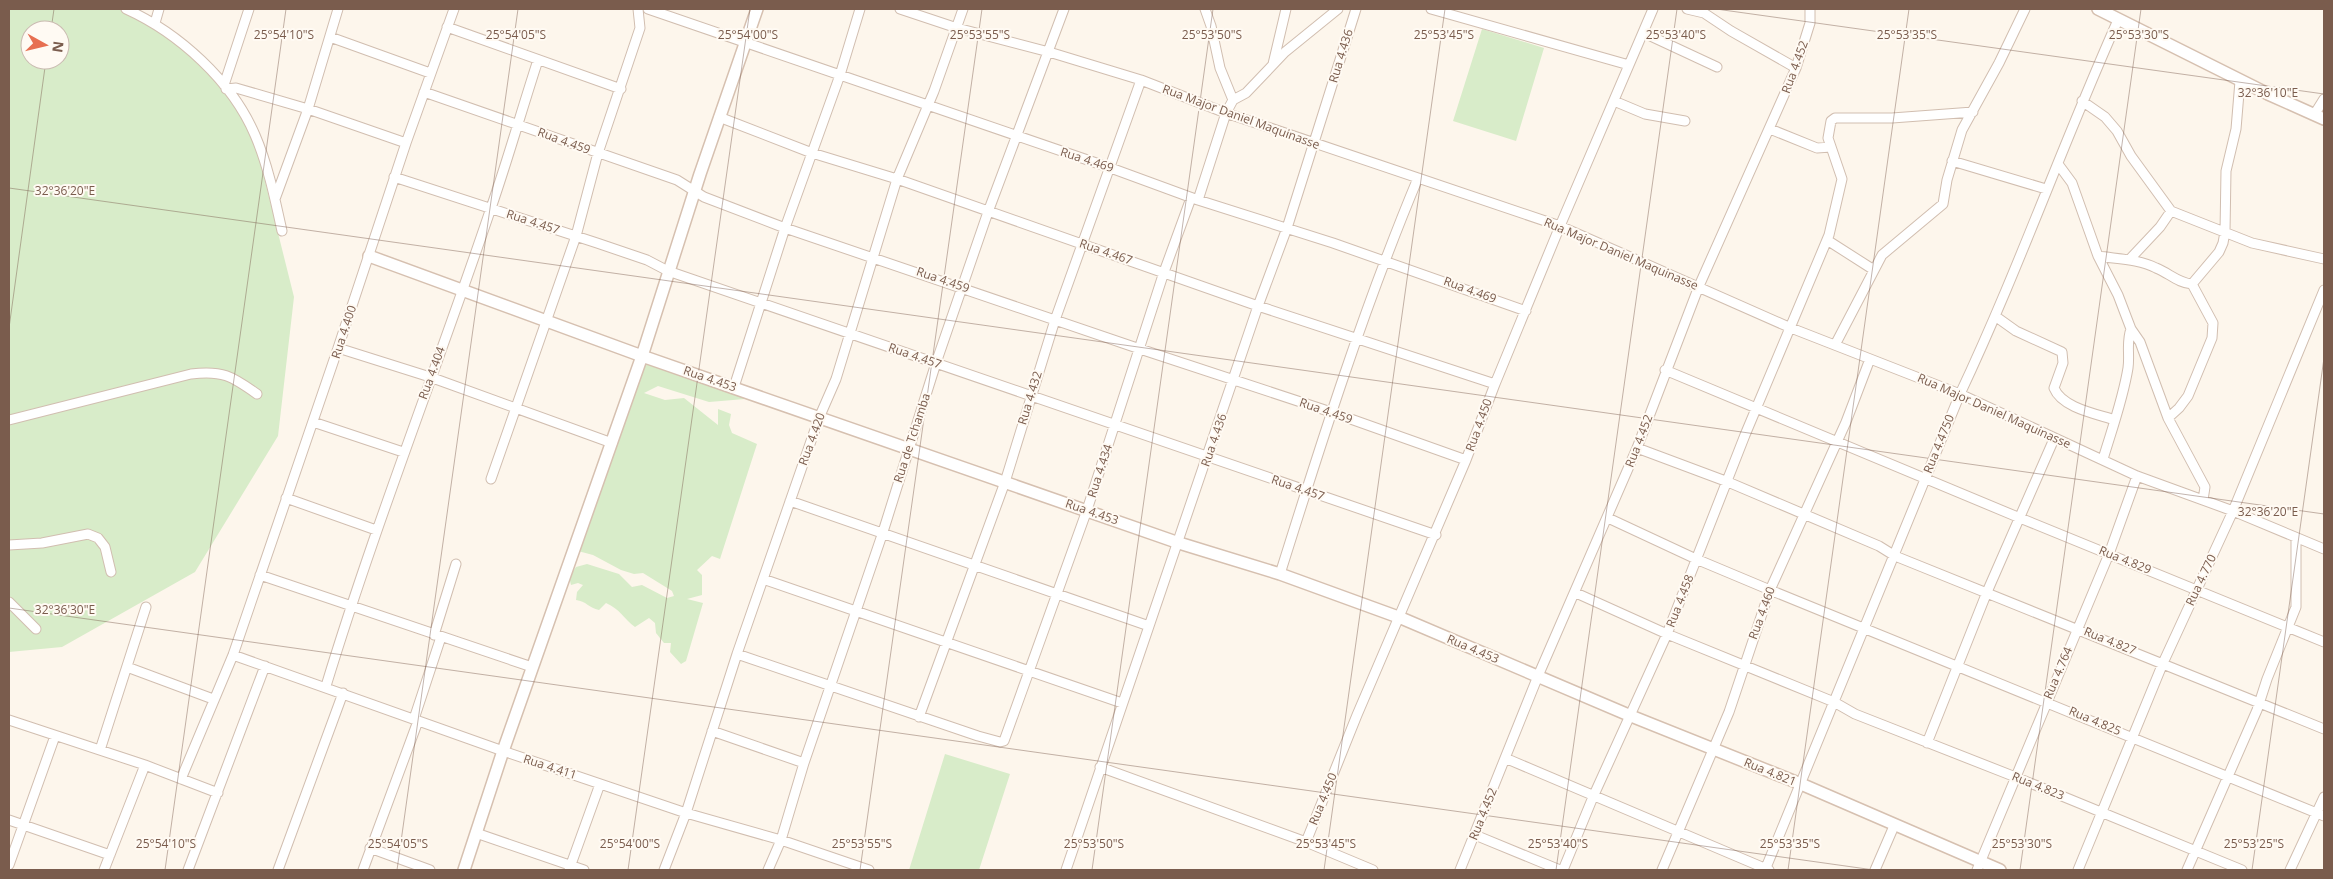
<svg xmlns="http://www.w3.org/2000/svg" width="2333" height="879" viewBox="0 0 2333 879" font-family="'Open Sans',sans-serif">
<style>
.green{fill:#d8ecc9;fill-rule:evenodd}
.lines{fill:none;stroke-linecap:round;stroke-linejoin:round}
.street-casing{stroke:#d1beb0;stroke-width:11}
.secondary-casing{stroke:#d6c0b0;stroke-width:14}
.street{stroke:#fff;stroke-width:9}
.secondary{stroke:#fff;stroke-width:11}
.ticks{fill:none;stroke:#7a5c4d;stroke-width:1;stroke-opacity:0.45}
.labels{text-anchor:middle;stroke-width:4;stroke-linejoin:round;paint-order:stroke}
.street-label{font-size:12px;fill:#7a5c4d;stroke:#fffaf3}
.ticks-label{font-size:12px;text-anchor:middle;fill:#7a5c4d;stroke:#fffaf3;stroke-width:4;stroke-linejoin:round;paint-order:stroke}
</style>
<rect width="100%" height="100%" fill="#fdf6ec"/>
<path class="green" d="M9,9h114l24,10 57,46 47,60 43,172 -16,139 -83,136 -133,75 -53,5zM30,30h30v30h-30z
M1482,29l62,19 -28,93 -63,-20z
M645,357l99,38 1,4 -36,3 -51,-16 -14,7 21,7 19,-2 34,27v-16l13,5 -2,11 3,8 25,11 -37,115 -8,-3 -15,14 5,5v20l-15,4 16,4 -17,58 -5,3 -11,-12 1,-9h-7l-8,-10 -1,-10 -6,-5 -14,9c-11,-8 -15,-18 -29,-24l-7,7c-10,-2 -13,-9 -23,-10l1,-8 6,-7 -5,-2 -7,2 -2,-8 7,-10 11,-3 32,10 13,13 10,-2 25,13 7,-2 -2,-5 -29,-18 -9,1 -13,-4 -28,-15 -15,-4z
M945,754l65,20 -31,96h-70z"/>
<g class="lines">
<g class="street-casing">
<path id="street" d="M126,9c53,24 106,72 129,126 13,30 20,64 27,96
M648,9l460,158 90,33 135,43 193,68
M900,9l57,19 92,24 92,28 85,33 334,113 231,102 169,66 177,82 96,35 91,38
M1431,9l198,56
M1687,9l17,4 27,18 65,37
M155,23l4,-14
M447,27l174,62
M1644,33l73,34
M330,37l100,36
M1273,64l13,-55
M224,85l25,-76
M226,89l10,-1 72,21 98,34
M424,92l253,88 27,17 81,31 355,121 191,63 135,48
M1233,100l13,-7 39,-41 53,-43
M1614,101l31,13 40,7
M2082,101l23,16 12,14 14,25 40,55 81,32 72,16
M2314,115l10,-16
M719,117l93,36 85,26 361,127 237,78
M1770,129l47,19 14,-1
M1952,161l94,28
M2058,164l14,19 26,73 20,39 13,34 9,13 28,76 37,69 -2,13
M394,177l203,66 50,17 21,11 768,264
M275,199l33,-90 30,-100
M1198,200l28,-87 7,-13 -13,-32 -9,-42 -6,-17
M1827,240l47,30
M2098,256c19,3 41,3 58,12 13,5 22,15 36,16
M2129,260l31,-33 11,-16
M2192,284l27,-32 4,-9 2,-11 1,-61 10,-42 4,-48
M1995,316l21,15 46,21 1,11 -9,25c8,20 43,26 61,32
M1835,345l47,-90 61,-51 4,-24 15,-50 37,-67 26,-54
M338,348l92,29 182,66
M1665,370l355,148 304,124
M734,387l51,-159 55,-153 20,-66
M2168,418l11,-10 9,-12 24,-58 1,-15 -21,-39
M9,420l182,-46c31,-4 41,2 66,20
M313,422l90,30
M1637,448l91,34 151,64 16,10 429,173
M2103,459c9,-30 20,-60 25,-91 2,-13 -2,-26 3,-39
M491,479l85,-243 22,-83 42,-125 -2,-19
M286,498l90,32
M790,501l359,125
M1608,518l88,41 74,31 554,226
M9,545l33,-2 46,-9 10,4 7,9 6,25
M1280,574c42,-134 84,-267 138,-396
M260,575l272,92
M763,579l359,124
M1576,593l91,41 167,68 21,12 163,64 224,92
M9,602l27,27
M434,635l22,-71
M737,654l241,82 22,6 4,-1 83,-231 77,-238 27,-74
M233,655l270,96 183,62 95,27 88,30
M127,667l86,32
M326,686c49,-161 111,-318 165,-478 17,-49 31,-99 47,-148
M919,717l86,-235 50,-162 86,-240
M414,719l27,-82
M9,720l136,45 73,28
M712,731l92,32
M1927,743l60,-151 67,-153
M100,750l46,-143
M1505,758l264,112
M1100,767l206,75 67,28
M181,779l52,-124 105,-307 68,-205 48,-134
M9,820l101,35
M476,833l108,37
M1475,835l85,35
M1306,842l51,-127 109,-255 29,-76 65,-158 93,-217
M370,848l60,22
M9,865l46,-129
M104,870l41,-105
M188,870l77,-204
M278,870l65,-177
M363,870l55,-149
M569,870l31,-86
M664,870l22,-57 51,-159 82,-236 17,-39 61,-200 37,-88 29,-82
M768,870l13,-30 23,-77 78,-228 54,-172 52,-151 76,-203
M1066,870l192,-564 29,-78 69,-219
M1460,870l78,-194 99,-228 62,-162 97,-218 14,-45v-14
M1563,870l30,-73 74,-163 78,-199 84,-200 13,-56 -14,-41 3,-17 4,-3h57l81,-6
M1662,870l67,-158 41,-122 76,-168 24,-63
M1765,870l195,-476c58,-123 103,-251 158,-374
M1875,870l19,-44
M1977,870l132,-316 28,-78
M2078,870l85,-207 70,-152 91,-221
M2187,870l70,-160 10,-31 29,-72v-69
M2290,870l34,-73"/>
</g>
<g class="secondary-casing">
<path id="secondary" d="M2098,9l170,85 56,25
M369,256l273,100 537,187 101,31 121,44 230,98 170,68 199,86
M464,870l39,-119 139,-395 58,-182 57,-165"/>
</g>
<use href="#street" class="street"/>
<use href="#secondary" class="secondary"/>
</g>
<path class="ticks" d="M1716,9l608,85M51,30l3,-21M9,188l2315,326M9,328l37,-268M9,608l1865,262M165,870l121,-861M397,870l121,-861M628,870l122,-861M860,870l122,-861M1092,870l121,-861M1324,870l121,-861M1556,870l121,-861M1788,870l121,-861M2020,870l121,-861M2252,870l72,-512"/>
<g class="labels">
<g class="street-label">
<text transform="translate(1341 56) rotate(-73)" y="4">Rua 4.436</text>
<text transform="translate(1795 67) rotate(-70)" y="4">Rua 4.452</text>
<text transform="translate(1241 117) rotate(20)" y="4">Rua Major Daniel Maquinasse</text>
<text transform="translate(564 141) rotate(20)" y="4">Rua 4.459</text>
<text transform="translate(1087 160) rotate(18)" y="4">Rua 4.469</text>
<text transform="translate(533 222) rotate(18)" y="4">Rua 4.457</text>
<text transform="translate(1106 252) rotate(19)" y="4">Rua 4.467</text>
<text transform="translate(1621 254) rotate(23)" y="4">Rua Major Daniel Maquinasse</text>
<text transform="translate(943 280) rotate(19)" y="4">Rua 4.459</text>
<text transform="translate(1470 290) rotate(20)" y="4">Rua 4.469</text>
<text transform="translate(344 332) rotate(-72)" y="4">Rua 4.400</text>
<text transform="translate(915 356) rotate(19)" y="4">Rua 4.457</text>
<text transform="translate(432 373) rotate(-70)" y="4">Rua 4.404</text>
<text transform="translate(710 379) rotate(19)" y="4">Rua 4.453</text>
<text transform="translate(1030 398) rotate(-73)" y="4">Rua 4.432</text>
<text transform="translate(1326 411) rotate(19)" y="4">Rua 4.459</text>
<text transform="translate(1994 411) rotate(24)" y="4">Rua Major Daniel Maquinasse</text>
<text transform="translate(1479 425) rotate(-70)" y="4">Rua 4.450</text>
<text transform="translate(912 438) rotate(-72)" y="4">Rua de Tchamba</text>
<text transform="translate(812 439) rotate(-70)" y="4">Rua 4.420</text>
<text transform="translate(1214 440) rotate(-71)" y="4">Rua 4.436</text>
<text transform="translate(1639 441) rotate(-69)" y="4">Rua 4.452</text>
<text transform="translate(1939 444) rotate(-68)" y="4">Rua 4.4750</text>
<text transform="translate(1100 471) rotate(-72)" y="4">Rua 4.434</text>
<text transform="translate(1298 488) rotate(19)" y="4">Rua 4.457</text>
<text transform="translate(1092 512) rotate(19)" y="4">Rua 4.453</text>
<text transform="translate(2125 560) rotate(22)" y="4">Rua 4.829</text>
<text transform="translate(2201 580) rotate(-65)" y="4">Rua 4.770</text>
<text transform="translate(1680 601) rotate(-69)" y="4">Rua 4.458</text>
<text transform="translate(1762 613) rotate(-70)" y="4">Rua 4.460</text>
<text transform="translate(2110 641) rotate(22)" y="4">Rua 4.827</text>
<text transform="translate(1473 649) rotate(23)" y="4">Rua 4.453</text>
<text transform="translate(2058 673) rotate(-67)" y="4">Rua 4.764</text>
<text transform="translate(2095 721) rotate(23)" y="4">Rua 4.825</text>
<text transform="translate(550 767) rotate(18)" y="4">Rua 4.411</text>
<text transform="translate(1770 772) rotate(22)" y="4">Rua 4.821</text>
<text transform="translate(2038 786) rotate(22)" y="4">Rua 4.823</text>
<text transform="translate(1323 799) rotate(-68)" y="4">Rua 4.450</text>
<text transform="translate(1483 814) rotate(-68)" y="4">Rua 4.452</text>
</g>
</g>
<g class="ticks-label">
<text x="284" y="39">25°54'10"S</text>
<text x="516" y="39">25°54'05"S</text>
<text x="748" y="39">25°54'00"S</text>
<text x="980" y="39">25°53'55"S</text>
<text x="1212" y="39">25°53'50"S</text>
<text x="1444" y="39">25°53'45"S</text>
<text x="1676" y="39">25°53'40"S</text>
<text x="1907" y="39">25°53'35"S</text>
<text x="2139" y="39">25°53'30"S</text>
<text x="2268" y="97">32°36'10"E</text>
<text x="65" y="195">32°36'20"E</text>
<text x="2268" y="516">32°36'20"E</text>
<text x="65" y="614">32°36'30"E</text>
<text x="166" y="848">25°54'10"S</text>
<text x="398" y="848">25°54'05"S</text>
<text x="630" y="848">25°54'00"S</text>
<text x="862" y="848">25°53'55"S</text>
<text x="1094" y="848">25°53'50"S</text>
<text x="1326" y="848">25°53'45"S</text>
<text x="1558" y="848">25°53'40"S</text>
<text x="1790" y="848">25°53'35"S</text>
<text x="2022" y="848">25°53'30"S</text>
<text x="2254" y="848">25°53'25"S</text>
</g>
<rect width="2333" height="879" fill="none" stroke="#7a5c4d" stroke-width="20"/>
<g transform="translate(45 45) rotate(98)"><circle r="24" fill="#fffaf3" stroke="#cabbb1"/>
<path d="M0-4L9 19L0 12L-9 19Z" fill="#e76f51"/>
<text y="-8" font-size="14" font-weight="bold" text-anchor="middle" fill="#7a5c4d">N</text>
</g>
</svg>
